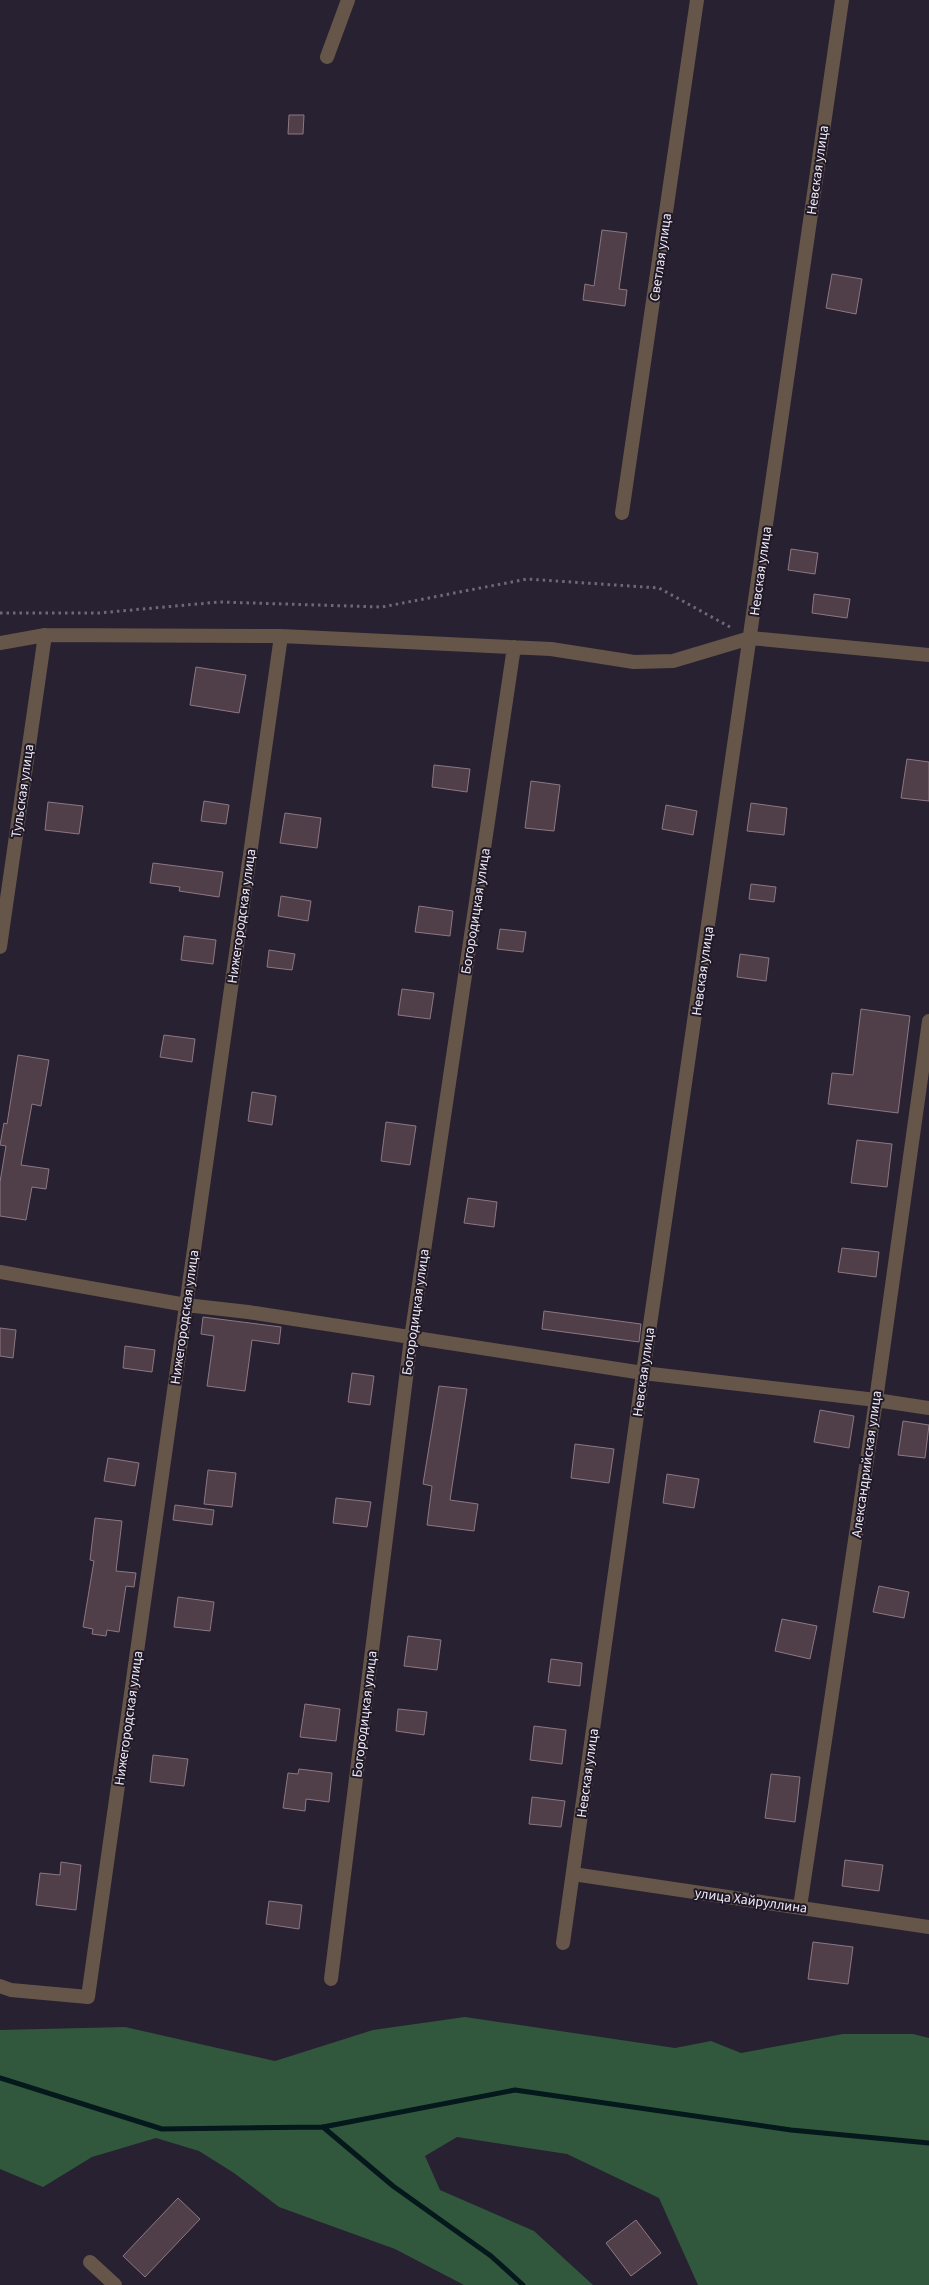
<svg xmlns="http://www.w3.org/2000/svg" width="929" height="2285" viewBox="0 0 929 2285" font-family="'Source Sans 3',sans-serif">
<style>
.forest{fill:#31583c}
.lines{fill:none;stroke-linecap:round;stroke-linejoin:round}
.stream{stroke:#05181b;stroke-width:5}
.building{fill:#503e48;stroke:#8c7883}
.path{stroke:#6f6977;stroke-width:3;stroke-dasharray:2.5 4;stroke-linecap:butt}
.minor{stroke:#665649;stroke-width:14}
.labels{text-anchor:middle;stroke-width:4;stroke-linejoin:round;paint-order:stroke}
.street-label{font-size:14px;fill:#efeaf5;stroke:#1f1827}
</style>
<rect width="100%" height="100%" fill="#282131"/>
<path class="forest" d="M465,2017l210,31 36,-7 30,12 102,-19h70l16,4v247h-231l-39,-87 -92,-44 -110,-17 -32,19 15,34 94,41 59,54h-129l-69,-36 -116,-42 -45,-34 -35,-22 -43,-13 -64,19 -49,30 -43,-18v-139l125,-3 150,34 98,-31z"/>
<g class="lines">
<path class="stream" d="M0,2078l162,51 161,-2 192,-37 276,40 138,13
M323,2127l70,59 98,70 32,29"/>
</g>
<path class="building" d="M289,115h15l-1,19h-15z
M602,230l25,3 -8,56 8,1 -2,16 -42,-6 2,-16 9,2z
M832,274l30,5 -6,35 -30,-6z
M791,549l27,4 -3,21 -27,-4z
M814,594l36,5 -3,19 -35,-5z
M196,667l50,8 -7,38 -49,-8z
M907,759l22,3v39l-28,-3z
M434,765l36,4 -3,23 -35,-5z
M531,781l29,4 -6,46 -29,-3z
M204,801l25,4 -3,19 -25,-3z
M48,802l35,4 -4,28 -34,-4z
M751,803l36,5 -3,27 -37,-4z
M666,805l31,6 -4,24 -31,-6z
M285,813l36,5 -4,30 -37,-5z
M153,863l70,9 -4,25 -40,-6 1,-4 -30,-4z
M751,884l25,3 -2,15 -25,-3z
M281,896l30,5 -3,20 -30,-5z
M419,906l34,5 -3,25 -35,-4z
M500,929l26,3 -3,20 -26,-3z
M184,936l32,4 -3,24 -32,-4z
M269,950l26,4 -3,16 -25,-3z
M740,954l29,4 -3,23 -29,-4z
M402,989l32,4 -4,26 -32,-4z
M861,1009l49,7 -12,97 -70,-9 4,-31 21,2z
M164,1035l31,4 -3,23 -32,-5z
M18,1055l31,5 -8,46 -9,-2 -11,61 28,4 -3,20 -14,-2 -6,33 -26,-4v-34l6,-36 -6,-1 4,-22 3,1z
M252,1092l24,4 -4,29 -24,-4z
M386,1122l30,4 -6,39 -29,-4z
M857,1140l35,4 -5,43 -36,-4z
M468,1198l29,4 -3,25 -30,-4z
M842,1248l37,4 -3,25 -38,-5z
M544,1311l97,13 -2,18 -97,-13z
M203,1317l78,10 -2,17 -27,-4 -7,51 -38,-5 7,-50 -13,-2z
M0,1328l16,2 -3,28 -13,-2z
M125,1346l30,4 -3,22 -29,-4z
M352,1373l22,3 -4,29 -22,-3z
M439,1386l28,3 -17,111 28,4 -4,27 -47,-6 5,-39 -9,-2z
M820,1410l34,6 -5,32 -35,-6z
M903,1421l26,4 -4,33 -27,-3z
M575,1444l39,5 -5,34 -38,-5z
M108,1458l31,5 -4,23 -31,-5z
M208,1470l28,3 -4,34 -28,-3z
M667,1474l32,5 -5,29 -31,-5z
M336,1498l35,4 -4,25 -34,-4z
M175,1505l39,5 -2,15 -39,-5z
M95,1518l27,3 -6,50 20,2 -2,14 -8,-1 -7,46 -12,-2 -1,6 -14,-2 1,-5 -10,-2 11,-66 -4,-1z
M879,1586l30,6 -5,26 -31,-6z
M178,1597l36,5 -4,29 -36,-4z
M782,1619l35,7 -7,33 -35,-8z
M408,1636l33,4 -4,30 -33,-4z
M551,1659l31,4 -2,23 -32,-4z
M305,1704l35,5 -4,32 -36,-4z
M398,1709l29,3 -3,23 -28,-4z
M534,1726l32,4 -4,34 -32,-4z
M153,1755l35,4 -4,27 -34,-4z
M299,1769l33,4 -3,29 -23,-3 -1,12 -22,-3 5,-35 10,1z
M771,1774l29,3 -5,45 -30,-4z
M532,1797l33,4 -4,26 -32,-3z
M845,1860l38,5 -4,26 -37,-5z
M61,1862l20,3 -5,45 -40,-5 4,-32 20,2z
M269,1901l33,4 -3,24 -33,-5z
M813,1942l40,5 -5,37 -40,-5z
M178,2198l22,21 -55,58 -22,-21z
M636,2220l25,33 -30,23 -25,-33z"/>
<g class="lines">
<path class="path" d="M0,613h99l120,-11 163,5 145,-28 132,9 71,39"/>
<path class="minor" d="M327,57l21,-57
M622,513l75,-513
M0,643l45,-8 236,1 270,13 83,13 39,-1 77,-23 179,17
M0,947l45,-312
M0,1272l186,33 62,7 395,61 233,27 53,8
M573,1874l356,53
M800,1907l76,-507 53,-379
M563,1943l80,-570 199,-1373
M331,1979l80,-641 103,-691
M0,1986l11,4 77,7 193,-1361
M90,2262l25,23"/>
</g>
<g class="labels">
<g class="street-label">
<text transform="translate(817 170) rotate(-82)" y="5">Невская улица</text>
<text transform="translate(660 257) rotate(-82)" y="5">Светлая улица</text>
<text transform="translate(760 571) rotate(-82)" y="5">Невская улица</text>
<text transform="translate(22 791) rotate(-82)" y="5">Тульская улица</text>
<text transform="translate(475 911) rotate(-81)" y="5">Богородицкая улица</text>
<text transform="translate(241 916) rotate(-82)" y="5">Нижегородская улица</text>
<text transform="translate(702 971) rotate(-82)" y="5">Невская улица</text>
<text transform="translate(415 1312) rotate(-82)" y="5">Богородицкая улица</text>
<text transform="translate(184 1317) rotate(-82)" y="5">Нижегородская улица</text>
<text transform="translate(643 1372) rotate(-82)" y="5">Невская улица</text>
<text transform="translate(866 1464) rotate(-82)" y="5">Александрийская улица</text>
<text transform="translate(364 1714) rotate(-83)" y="5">Богородицкая улица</text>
<text transform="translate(128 1718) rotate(-82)" y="5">Нижегородская улица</text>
<text transform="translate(587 1773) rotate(-82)" y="5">Невская улица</text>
<text transform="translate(751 1900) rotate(8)" y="5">улица Хайруллина</text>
</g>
</g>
</svg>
